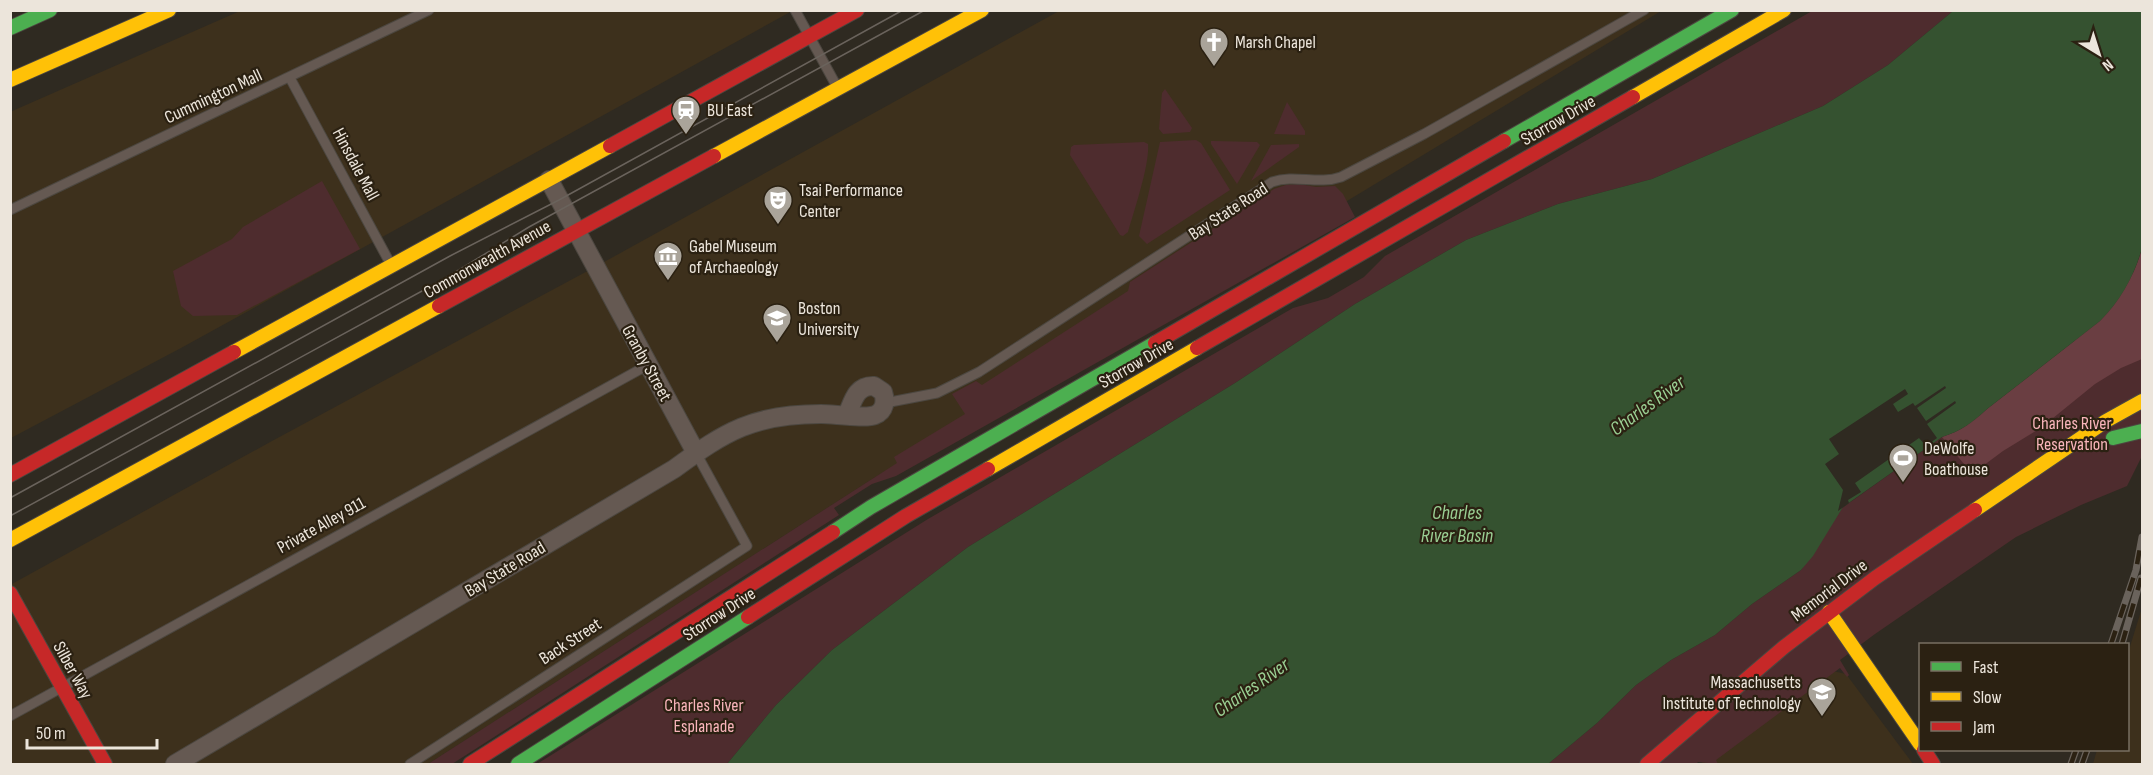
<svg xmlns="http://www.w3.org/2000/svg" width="2153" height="775" viewBox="0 0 2153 775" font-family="'Sofia Sans Condensed',sans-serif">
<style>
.built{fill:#3d301c}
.green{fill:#4e2c2e}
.forest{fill:#6a3e42}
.water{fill:#355230}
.pier{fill:#2f2a21}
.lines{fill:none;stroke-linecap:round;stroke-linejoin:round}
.lane-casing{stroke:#4c4740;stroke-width:11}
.street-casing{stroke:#4c4740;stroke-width:20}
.fast-casing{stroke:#4c4740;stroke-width:16}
.slow-casing{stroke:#4c4740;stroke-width:16}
.jam-casing{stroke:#4c4740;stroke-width:16}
.lane{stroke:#655952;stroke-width:9}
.street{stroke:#655952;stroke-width:18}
.fast{stroke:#4caf50;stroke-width:14}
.slow{stroke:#ffc107;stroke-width:14}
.jam{stroke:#c62828;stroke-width:14}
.tram{stroke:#6a635c;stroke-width:1.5}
.rail-casing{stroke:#6a635c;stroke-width:7}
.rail{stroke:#2b2112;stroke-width:4.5;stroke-dasharray:14;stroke-linecap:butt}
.labels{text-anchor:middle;stroke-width:4.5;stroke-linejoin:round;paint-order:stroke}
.poi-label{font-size:18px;fill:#ece5db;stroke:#2b2112;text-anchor:start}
.street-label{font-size:18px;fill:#ece5db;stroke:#2b2112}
.park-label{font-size:18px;fill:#f9b5bb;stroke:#2b2112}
.water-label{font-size:20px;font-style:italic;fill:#9acf93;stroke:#2b2112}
</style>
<rect width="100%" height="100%" fill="#2f2a21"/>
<path class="built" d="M240,11h552l-611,337 -170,90 -1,-326z
M1059,11h602l-314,190 -470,275 -449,288h-417l-1,-179 262,-144 323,-174z
M2142,608v156h-49l4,-14h31v-97z
M1833,671l13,3 67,90h-213z"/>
<path class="green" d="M1812,11h141l-65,54 -65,41 -171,73 -94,25 -92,36 -111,64 -120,79 -267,164 -136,103 -56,55 -49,59h-190l391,-245 365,-211 35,-10 36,-21 21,-21z
M1165,89l27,39 -2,4 -27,2 -4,-5 3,-36z
M1287,102l18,29v4l-31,-1z
M1196,140l5,3 29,47 -83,54 -8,-8 21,-94z
M1214,141l43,1 3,3 -23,39 -26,-40v-3z
M1144,142l4,2c2,20 -14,67 -20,88l-5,4 -3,-1 -50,-80 1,-8 3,-2z
M1299,144v3l-48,34 20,-36z
M322,181l38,68 -123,66 -44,1 -12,-10 -8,-35 59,-32 11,-12z
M1299,184l17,3 19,-1 8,8 12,23 -459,259 -24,8 -38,24 5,7 -387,249h-24l469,-301 -3,-6 71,-43 -13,-20 24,-13 6,4 146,-94 2,-9 144,-93 12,-4z
M2142,248v208l-15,30 -46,19 -65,32 -141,97 -35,26 9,15 -2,2 -7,-9 -124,92 2,4 -20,-2 -2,2h4h-152l49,-41 39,-38 35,-25 44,-25 37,-31 49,-34 41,-62 100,-71 16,-5 115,-89 63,-74z"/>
<path class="forest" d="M2142,249v110l-21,9 -26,16 -53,43 -39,24 -31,23 -30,-37c19,-6 31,-15 45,-28l113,-88c20,-20 34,-45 42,-72z"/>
<path class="water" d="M1953,11h189v237c-8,28 -21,52 -42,73l-113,88c-14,13 -26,22 -45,28l-99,70 -30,49 -12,14 -49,34 -37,31 -44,25 -35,25 -39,38 -49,41h-821l49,-59 56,-55 136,-103 267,-164 120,-79 111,-64 92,-36 94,-25 171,-73 65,-41z"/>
<path class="pier" d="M1945,386l1,2 -29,20 9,13 29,-20 1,2 -29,21 10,14 -11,8 -7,-8 -64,45 6,9 -13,8 1,3 -11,8 5,-21 -18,-26 14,-10 -10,-15 76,-50 3,5 -15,10 5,8 15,-9 2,3z"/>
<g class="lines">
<g class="lane-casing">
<path id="lane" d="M795,10l41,75
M290,78l100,185
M10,210l419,-200
M885,403l52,-10 42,-21 293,-190c23,-8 46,3 69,-5l83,-43 220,-124
M10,716l638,-351
M410,764l337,-218 -51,-93"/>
</g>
<g class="street-casing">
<path id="street" d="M549,180l147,273
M175,764l499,-295c52,-38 80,-55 147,-55 12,0 45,5 54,1 10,-4 11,-14 8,-23l-9,-6c-18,-1 -21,15 -27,29"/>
</g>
<g class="fast-casing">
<path id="fast" d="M10,28l40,-18
M1504,141l228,-131
M2113,438l29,-7
M833,532l38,-25 284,-164
M518,764l230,-147"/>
</g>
<g class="slow-casing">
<path id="slow" d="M10,80l159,-70
M1633,97l151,-87
M714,156l268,-146
M234,352l376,-206
M988,469l209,-121
M1975,510l131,-89 36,-20
M10,540l429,-234
M1829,612l91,132"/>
</g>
<g class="jam-casing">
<path id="jam" d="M610,146l247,-136
M439,306l275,-150
M1155,343l349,-202
M1197,348l436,-251
M10,475l224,-123
M10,593l95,171
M748,617l158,-101 82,-47
M1924,750l9,14
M470,764l363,-232
M1647,764l137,-117 91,-69 100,-68"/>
</g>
<use href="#lane" class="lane"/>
<use href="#street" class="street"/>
<use href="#fast" class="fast"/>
<use href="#slow" class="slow"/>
<use href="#jam" class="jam"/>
<path class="tram" d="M10,498l440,-242 109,-56 344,-190
M10,516l434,-237 85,-52 396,-217"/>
<g class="rail-casing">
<path id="rail" d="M2111,644l25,-74 6,-33
M2122,644l19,-66
M2071,764l5,-14
M2082,764l5,-14"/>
</g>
<use href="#rail" class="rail"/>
</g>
<defs>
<g id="church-pin" transform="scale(1.5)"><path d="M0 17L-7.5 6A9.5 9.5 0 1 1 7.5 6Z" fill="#aaa49a" stroke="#2b2112"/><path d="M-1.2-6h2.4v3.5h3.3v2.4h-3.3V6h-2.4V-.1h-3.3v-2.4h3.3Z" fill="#fff"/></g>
<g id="station-pin" transform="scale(1.5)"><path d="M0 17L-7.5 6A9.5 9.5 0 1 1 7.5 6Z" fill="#aaa49a" stroke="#2b2112"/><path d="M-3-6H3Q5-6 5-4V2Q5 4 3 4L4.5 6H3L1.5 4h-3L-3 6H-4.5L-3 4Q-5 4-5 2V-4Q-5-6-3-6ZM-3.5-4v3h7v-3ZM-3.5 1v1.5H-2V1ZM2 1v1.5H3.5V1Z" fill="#fff"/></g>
<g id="theatre-pin" transform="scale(1.5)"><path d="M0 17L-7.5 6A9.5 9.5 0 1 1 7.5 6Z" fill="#aaa49a" stroke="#2b2112"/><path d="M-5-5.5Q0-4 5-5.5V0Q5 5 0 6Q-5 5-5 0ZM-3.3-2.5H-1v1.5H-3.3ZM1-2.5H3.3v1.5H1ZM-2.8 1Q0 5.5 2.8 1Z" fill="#fff"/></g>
<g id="museum-pin" transform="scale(1.5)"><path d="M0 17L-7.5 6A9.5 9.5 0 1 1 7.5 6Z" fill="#aaa49a" stroke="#2b2112"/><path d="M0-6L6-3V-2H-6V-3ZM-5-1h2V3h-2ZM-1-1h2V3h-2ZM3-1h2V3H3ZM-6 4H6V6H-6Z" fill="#fff"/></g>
<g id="university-pin" transform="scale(1.5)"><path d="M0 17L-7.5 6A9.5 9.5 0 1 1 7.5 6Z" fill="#aaa49a" stroke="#2b2112"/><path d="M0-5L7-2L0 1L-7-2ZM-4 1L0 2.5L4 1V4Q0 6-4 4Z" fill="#fff"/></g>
<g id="stadium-pin" transform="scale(1.5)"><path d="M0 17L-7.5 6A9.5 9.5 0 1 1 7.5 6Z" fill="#aaa49a" stroke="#2b2112"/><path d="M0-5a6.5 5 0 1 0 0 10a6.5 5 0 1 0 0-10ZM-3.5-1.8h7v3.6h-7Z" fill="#fff"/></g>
</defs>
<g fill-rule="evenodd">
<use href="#church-pin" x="1214" y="42"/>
<use href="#station-pin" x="686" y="110"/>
<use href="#theatre-pin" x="778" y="200"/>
<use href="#museum-pin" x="668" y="256"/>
<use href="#university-pin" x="777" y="318"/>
<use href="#stadium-pin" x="1903" y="458"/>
<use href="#university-pin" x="1822" y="692"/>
</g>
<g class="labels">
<g class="poi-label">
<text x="1235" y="48">Marsh Chapel</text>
<text x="707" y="116">BU East</text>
<text x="799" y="196">Tsai Performance<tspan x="799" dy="21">Center</tspan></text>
<text x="689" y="252">Gabel Museum<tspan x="689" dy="21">of Archaeology</tspan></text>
<text x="798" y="314">Boston<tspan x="798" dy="21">University</tspan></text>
<text x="1924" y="454">DeWolfe<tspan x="1924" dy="21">Boathouse</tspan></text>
<text x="1801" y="688" text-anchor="end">Massachusetts<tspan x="1801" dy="21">Institute of Technology</tspan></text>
</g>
<g class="street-label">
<text transform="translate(213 96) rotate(-25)" y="6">Cummington Mall</text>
<text transform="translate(1558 120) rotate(-30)" y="6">Storrow Drive</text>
<text transform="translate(356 164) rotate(62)" y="6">Hinsdale Mall</text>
<text transform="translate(1228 211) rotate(-33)" y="6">Bay State Road</text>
<text transform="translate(487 259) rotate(-29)" y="6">Commonwealth Avenue</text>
<text transform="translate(647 363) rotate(61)" y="6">Granby Street</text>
<text transform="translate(1136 363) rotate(-30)" y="6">Storrow Drive</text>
<text transform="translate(321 525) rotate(-29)" y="6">Private Alley 911</text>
<text transform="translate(505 569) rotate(-31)" y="6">Bay State Road</text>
<text transform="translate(1829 590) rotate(-37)" y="6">Memorial Drive</text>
<text transform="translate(719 614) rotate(-33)" y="6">Storrow Drive</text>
<text transform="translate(570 641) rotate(-33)" y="6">Back Street</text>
<text transform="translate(73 670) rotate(61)" y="6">Silber Way</text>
</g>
<g class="park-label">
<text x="2072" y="429">Charles River<tspan x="2072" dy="21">Reservation</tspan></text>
<text x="704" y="711">Charles River<tspan x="704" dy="21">Esplanade</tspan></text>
</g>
<g class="water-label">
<text transform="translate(1647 405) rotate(-36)" y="7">Charles River</text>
<text x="1457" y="519">Charles<tspan x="1457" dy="23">River Basin</tspan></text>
<text transform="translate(1251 687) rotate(-35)" y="7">Charles River</text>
</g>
</g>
<rect width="2153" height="775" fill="none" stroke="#ece5db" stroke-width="24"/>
<rect x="1919" y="643" width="210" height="108" fill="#2b2112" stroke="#786f62" stroke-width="1.5"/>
<rect x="1931" y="662" width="30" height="9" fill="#4caf50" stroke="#786f62" stroke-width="1.5"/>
<text x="1973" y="673" font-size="18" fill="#ece5db">Fast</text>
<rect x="1931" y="692" width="30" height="9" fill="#ffc107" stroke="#786f62" stroke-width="1.5"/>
<text x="1973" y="703" font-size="18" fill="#ece5db">Slow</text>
<rect x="1931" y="722" width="30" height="9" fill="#c62828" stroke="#786f62" stroke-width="1.5"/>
<text x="1973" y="733" font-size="18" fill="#ece5db">Jam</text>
<g transform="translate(2099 54) rotate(142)" stroke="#2b2112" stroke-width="4.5" paint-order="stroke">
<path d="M0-4.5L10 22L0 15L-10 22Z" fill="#ece5db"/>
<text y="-9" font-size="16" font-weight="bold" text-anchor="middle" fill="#ece5db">N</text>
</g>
<path d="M27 739v9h130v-9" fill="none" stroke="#ece5db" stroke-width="3"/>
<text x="36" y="739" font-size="18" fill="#ece5db" stroke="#2b2112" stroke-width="4.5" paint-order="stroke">50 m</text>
</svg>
